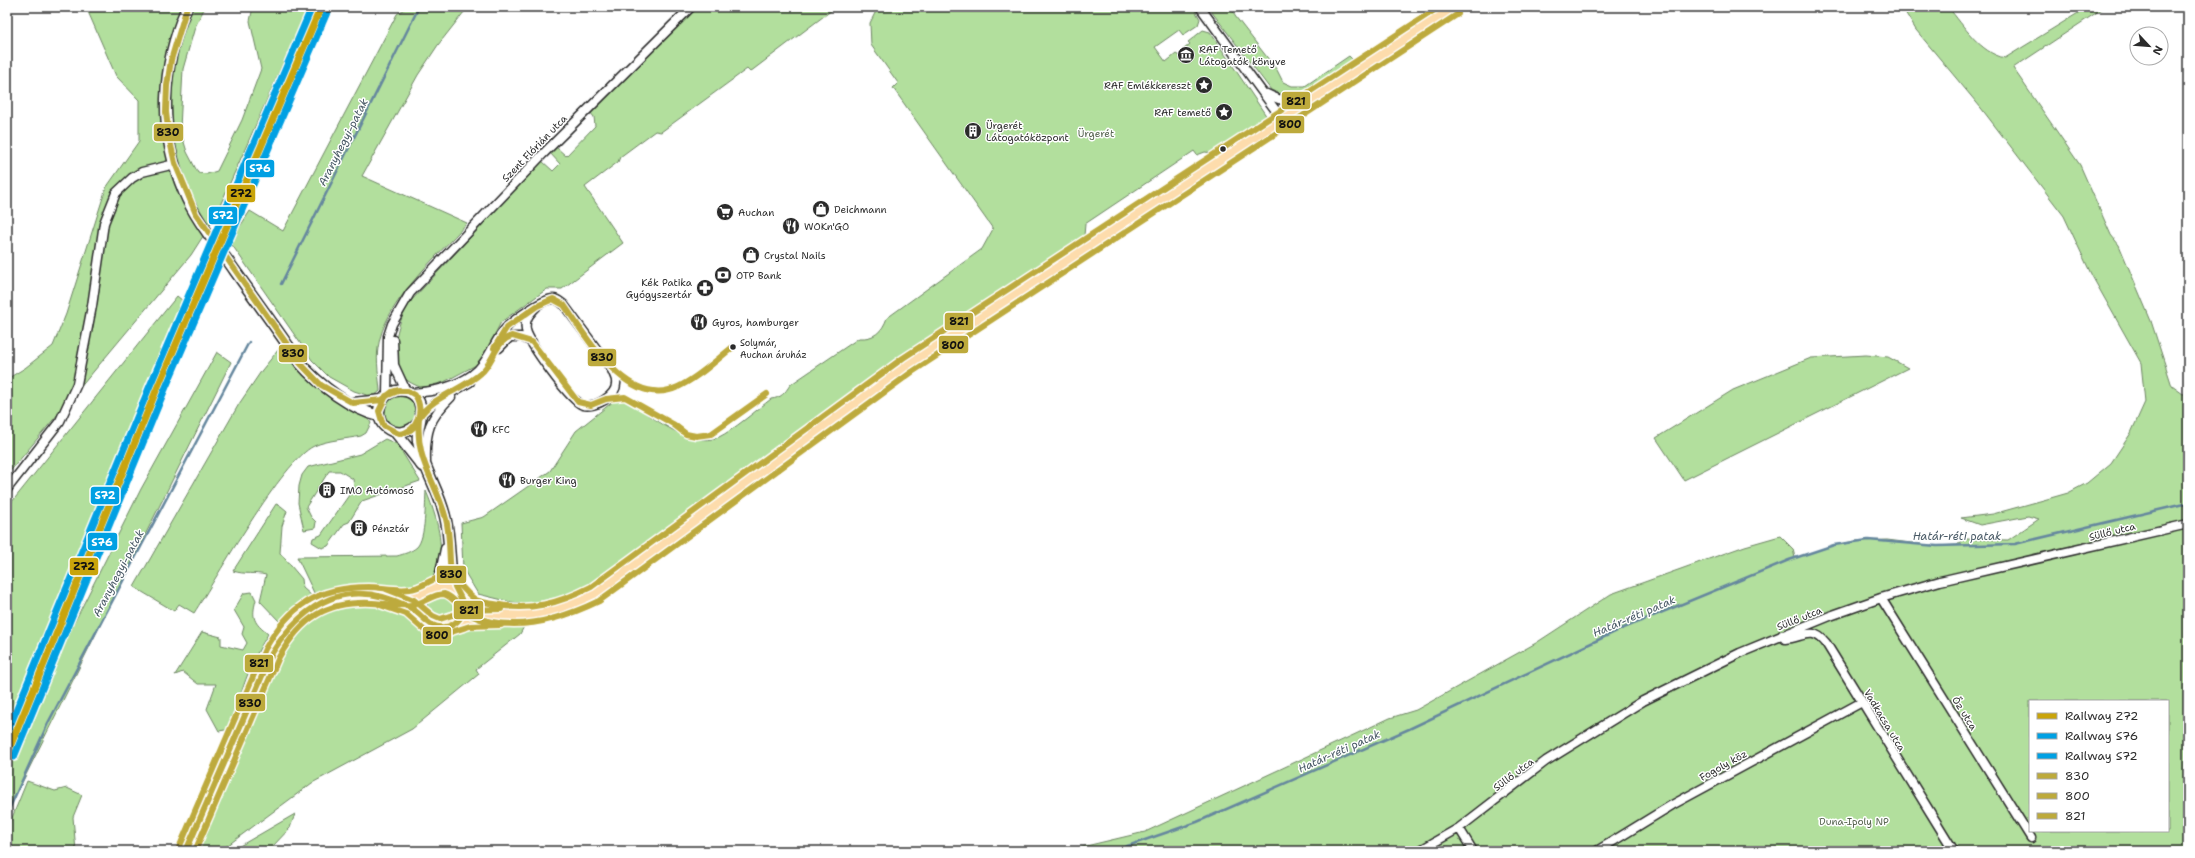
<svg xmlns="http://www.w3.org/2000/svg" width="2195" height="858" viewBox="0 0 2195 858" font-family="'Shantell Sans',sans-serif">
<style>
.green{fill:#b2df9d;stroke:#6e8564;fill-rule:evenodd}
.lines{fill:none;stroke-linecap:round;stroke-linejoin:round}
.stream{stroke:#65879e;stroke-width:2.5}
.minor-casing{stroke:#2b2b2b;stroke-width:11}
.tertiary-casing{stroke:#2b2b2b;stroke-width:13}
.primary-casing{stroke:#2b2b2b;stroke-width:16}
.minor{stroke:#fff;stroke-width:8}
.tertiary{stroke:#fff;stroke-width:10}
.primary{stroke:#fddcac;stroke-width:13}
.bus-1-casing{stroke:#fff;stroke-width:9}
.bus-2-casing{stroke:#fff;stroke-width:9}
.bus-3-casing{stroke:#fff;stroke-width:9}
.bus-1{stroke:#bdaa3c;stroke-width:6}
.bus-2{stroke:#bdaa3c;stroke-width:6}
.bus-3{stroke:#bdaa3c;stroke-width:6}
.rail-1-casing{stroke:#fff;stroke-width:10}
.rail-2-casing{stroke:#fff;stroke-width:10}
.rail-3-casing{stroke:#fff;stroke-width:10}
.rail-1{stroke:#c9a40b;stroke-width:7}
.rail-2{stroke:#00a0e3;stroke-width:7}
.rail-3{stroke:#00a0e3;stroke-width:7}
.bus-dot{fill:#2b2b2b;stroke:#fff;stroke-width:1.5}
.labels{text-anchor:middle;stroke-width:3;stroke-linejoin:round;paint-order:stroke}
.bus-label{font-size:9px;fill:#2b2b2b;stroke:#fff;text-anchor:start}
.poi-label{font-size:10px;fill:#2b2b2b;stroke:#fff;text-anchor:start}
.park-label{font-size:10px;fill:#54614d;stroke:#fff}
.street-label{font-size:10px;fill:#2b2b2b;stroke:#fff}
.water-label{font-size:11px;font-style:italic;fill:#485965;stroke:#fff}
.line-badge{stroke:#fff;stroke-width:1.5}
.badge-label{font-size:11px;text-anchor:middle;font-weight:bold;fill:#fff}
.pale-badge-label{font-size:11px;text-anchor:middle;font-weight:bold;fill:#111}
</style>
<rect width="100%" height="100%" fill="#fff"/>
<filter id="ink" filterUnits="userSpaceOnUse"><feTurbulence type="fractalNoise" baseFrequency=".025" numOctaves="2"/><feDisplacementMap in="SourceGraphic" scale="8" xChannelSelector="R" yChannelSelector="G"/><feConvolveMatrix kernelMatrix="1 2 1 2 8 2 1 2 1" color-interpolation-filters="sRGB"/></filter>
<g filter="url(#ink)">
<path class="green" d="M86,7h119l-10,20 -12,42 -3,60 7,23 11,21 9,1 10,-3 25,-51 19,-51 -11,-48 3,-14h55l-94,212 -23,36 -184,220v-96l18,-11 28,-22 13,-32 40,-126 33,-47v-41l-23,-24z
M407,7h61l-30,38 -20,30 -56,101 105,47c-30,34 -83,79 -89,125 -2,13 1,29 2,43l-7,6 -19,-6 -25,-14 -17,-17 -82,-118 20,-31 33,20 114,-217z
M697,7h139l-86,65 -3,-3 -86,63 -6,-1 -35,26 -2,5 -33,25 38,56 -61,46h-15l-46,33 -12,24 -13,19 -32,17 -22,6c-4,-2 -10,-4 -14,-7 -23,-19 -11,-57 1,-78l133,-142 11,10 7,-7 -10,-11 6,-6 10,9 29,-30 -1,-9 -4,-5z
M878,7h315l7,12 -2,6 -15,10 -4,-5 -24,17 11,15 10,-8 5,3 4,-2 -2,-5 7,-6 -2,-2 15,-12 7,2 57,85 -5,6 -23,11 -27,19 -7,-1 -8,3 -3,-4 -109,73 -1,12 -253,174 -169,130 -69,45 -53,20 -29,-3 -33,-8 -15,-25 -2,-46 23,-6 66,-46 26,-40 39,-31 10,-1c24,15 65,51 94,38 13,-6 39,-28 52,-38 10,-1 14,-6 19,-14l69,-47c15,1 23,-6 28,-20l95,-69 11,-20 -100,-141 5,-5 -27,-38 -1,-22z
M1208,7h24l3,9 42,54 6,12 9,4h13l44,-30 4,4v3l-50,33 -15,1 -17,-7z
M1902,7h46c16,19 32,46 57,51l83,-51h17l-92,61 67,97 31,70 8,10 32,76 21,65 11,8 5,-1v458h-1123l80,-19 245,-114 26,-8 120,-67 75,-49 134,-48 35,-10 13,13 2,9 39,-13 21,-4 32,-1 49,6 21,-1 8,-6 43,1 31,-21 -11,-3 -48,9 -19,-7 32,-4 54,-15 21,-6 19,-10 24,-20 20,-30 14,-31 -4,-39 -49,-87 -28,-60 -83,-108 -65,-78zM2030,701h138v130h-138z
M177,296l6,5 -176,432v-225z
M283,344l25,36 61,40 2,3 -5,10 -5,3c-14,3 -34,4 -47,10 -32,15 -98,133 -120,167l-15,-9 -5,7 -40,-24 105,-183 23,-34z
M217,352l14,10 -224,451v-48l13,-34 121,-242z
M1866,355l22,2 20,11 -224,112 -28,-42 77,-48 78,-32z
M384 412a16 16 0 1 1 32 0a16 16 0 1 1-32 0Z
M385,439l12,5 23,37 -58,20 -13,21 -5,2 -16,22 -6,2 -10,-6 1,-4 8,-3 33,-47 -1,-9 -13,-8h-11l-23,36 5,10 5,5 -1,6 -11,2 -6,-27 1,-17 3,-11 6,-8 52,-13z
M426,491c13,30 30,88 -13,102 -7,2 -20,-1 -28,-2 -24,-1 -45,-1 -69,6l-19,-40 100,-1c7,-2 14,-4 20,-9 9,-10 8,-42 9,-56z
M276,504l5,2 6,5 -5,15 -2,27 22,26 1,9 9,8 -18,10 -15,15 -19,-20 6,-26c-12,-3 -21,0 -33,-4z
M427 607a15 15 0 1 1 30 0a15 15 0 1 1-30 0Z
M252,592l4,8c-5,18 -2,23 12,34 -20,32 -27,58 -37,95l-12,2 -12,-22 9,-25h-18l-15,-12 -8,3 27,-43 19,5v8l22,5 4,-7 -5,-9 2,-7 -10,-17 10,-17z
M343,601c24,1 47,1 69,13 8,5 7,16 21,20 12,3 16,-3 26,-7 20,-9 45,-5 67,-4l-6,11 -44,35 3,5 -67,55 -100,54 -92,68h-26l35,-76 49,-116 15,-25 14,-14 21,-15z
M27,781l28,10 12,-3 15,7 -9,22 3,34h-66l-3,-2v-19z
M295,814l-5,14 -17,18 -2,5h-40z"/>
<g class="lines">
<path class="stream" d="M281,284l138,-277
M7,814l41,-91 201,-381
M1113,851l84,-29 212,-93 210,-99 170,-70 45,-15 34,-5 69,6 78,-2 173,-41"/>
<g class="minor-casing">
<path id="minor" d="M1200,7l82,112
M1267,94c15,8 27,9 42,3
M393,340l1,25 12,26
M499,348l11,-11h11l11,5
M411,393c22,-1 43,-5 61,-18 17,-12 21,-33 34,-47 7,-8 37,-29 47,-29 5,0 7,3 11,6l48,65c1,3 4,8 4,11 2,15 -21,27 -33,24 -12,-3 -55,-63 -57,-75 -2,-11 4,-17 11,-24
M387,395l1,-59 4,-12 18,-31 133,-139 148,-147
M421,414l19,-15 30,-17
M426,461c-1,-29 3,-43 25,-64
M7,489l53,-68 17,-37 15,-78 12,-83 12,-30 16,-15 10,-6 33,-8
M1881,598l150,240
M1782,635l3,4c19,-2 27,-13 41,4l128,208
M1459,828l14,23
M1419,851l40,-23 87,-67 97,-60 97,-48 90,-37 51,-18 59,-17 248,-57
M1597,851l75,-46 190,-103"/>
</g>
<g class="tertiary-casing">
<path id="tertiary" d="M187,7c-26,60 -29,124 -3,185 12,29 34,54 51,79 22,31 44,61 65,92 19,22 51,46 79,53
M353,403l29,-3
M419,422c-18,23 -50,4 -37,-21 8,-14 30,-14 37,1 6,12 -3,26 -1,39 5,28 23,52 28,80 5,23 2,47 9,69
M396,433l26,33
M435,587l6,-14 5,-24"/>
</g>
<g class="primary-casing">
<path id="primary" d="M462,600l11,7 21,5
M457,621c24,-6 49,-3 74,-5 24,-3 43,-11 64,-22l312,-229 547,-358
M186,851l86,-198c10,-19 21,-37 41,-47 32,-17 65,-7 99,-10 12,-1 22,-13 34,-10 11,2 17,12 17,22 -1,7 -4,12 -9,16 -18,13 -30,-9 -44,-17 -9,-4 -19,-7 -29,-11"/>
</g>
<use href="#minor" class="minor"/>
<use href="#tertiary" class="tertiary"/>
<use href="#primary" class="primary"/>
<g class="bus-1-casing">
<path id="bus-1" d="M187,7l-16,53 -4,26 -1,26 3,25 6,26 21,51 104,149 21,22 32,18 29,-3 10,-8 7,-2
M494,348l13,-21 30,-21 16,-7 11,6c24,34 64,105 114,82 20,-9 38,-27 55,-40
M398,391h10l7,4c9,14 4,37 -16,39l-16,-9 -4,-14 7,-15z
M419,418c13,-22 44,-28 62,-45 12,-10 15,-33 31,-37l20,6 46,60 13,3 15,-6 19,-2 48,27 13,10 10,2 15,-2 56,-40
M186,851l86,-198c33,-53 78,-76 137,-46 13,6 20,23 36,20 9,-1 17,-8 18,-17 1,-12 -9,-21 -11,-31 -4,-20 -1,-41 -6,-60 -10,-39 -31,-57 -27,-101"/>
</g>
<g class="bus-2-casing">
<path id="bus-2" d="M380,605l26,9 18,16 15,6 31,-10 31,-1
M195,851l84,-194c22,-39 47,-56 93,-54 13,1 27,3 40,2 11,-1 20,-11 32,-11 11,3 16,16 26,21 42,19 90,5 129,-14l313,-229 546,-358"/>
</g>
<g class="bus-3-casing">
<path id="bus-3" d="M386,589l28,11 19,16 7,3 28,-9 33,-1
M179,848l86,-199c24,-43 52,-62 103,-62 14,0 28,4 42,2 14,-1 23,-14 38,-11 13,3 17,16 28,22 6,2 12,3 18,4 35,8 66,-1 97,-17l312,-229 536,-351"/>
</g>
<use href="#bus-1" class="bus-1"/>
<use href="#bus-2" class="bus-2"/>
<use href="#bus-3" class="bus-3"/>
<g class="rail-1-casing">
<path id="rail-1" d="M7,754l149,-363 165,-384"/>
</g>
<g class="rail-2-casing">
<path id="rail-2" d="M14,757l149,-363 165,-384"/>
</g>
<g class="rail-3-casing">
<path id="rail-3" d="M7,733l142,-345 163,-381"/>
</g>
<use href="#rail-1" class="rail-1"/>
<use href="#rail-2" class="rail-2"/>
<use href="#rail-3" class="rail-3"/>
</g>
</g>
<defs>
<g id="museum-disc" transform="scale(0.9)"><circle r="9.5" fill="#2b2b2b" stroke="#fff"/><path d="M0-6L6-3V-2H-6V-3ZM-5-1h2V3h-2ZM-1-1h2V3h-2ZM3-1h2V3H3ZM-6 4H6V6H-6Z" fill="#fff"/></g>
<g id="sight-disc" transform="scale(0.9)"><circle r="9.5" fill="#2b2b2b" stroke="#fff"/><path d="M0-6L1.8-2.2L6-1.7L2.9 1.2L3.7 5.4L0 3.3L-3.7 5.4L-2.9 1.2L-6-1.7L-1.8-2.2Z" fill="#fff"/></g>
<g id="building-disc" transform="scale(0.9)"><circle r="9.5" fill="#2b2b2b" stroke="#fff"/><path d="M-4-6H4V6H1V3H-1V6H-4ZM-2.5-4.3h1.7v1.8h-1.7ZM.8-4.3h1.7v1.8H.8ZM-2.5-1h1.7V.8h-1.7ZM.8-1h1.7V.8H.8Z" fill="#fff"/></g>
<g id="shop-disc" transform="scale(0.9)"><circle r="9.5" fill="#2b2b2b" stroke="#fff"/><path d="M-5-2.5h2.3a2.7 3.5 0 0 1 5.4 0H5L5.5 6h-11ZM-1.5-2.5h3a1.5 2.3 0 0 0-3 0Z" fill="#fff"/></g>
<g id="supermarket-disc" transform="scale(0.9)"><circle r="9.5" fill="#2b2b2b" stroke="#fff"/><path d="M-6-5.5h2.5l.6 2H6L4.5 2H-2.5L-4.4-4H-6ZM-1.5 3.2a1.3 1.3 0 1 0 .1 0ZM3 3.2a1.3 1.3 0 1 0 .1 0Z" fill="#fff"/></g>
<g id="restaurant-disc" transform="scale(0.9)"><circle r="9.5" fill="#2b2b2b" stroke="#fff"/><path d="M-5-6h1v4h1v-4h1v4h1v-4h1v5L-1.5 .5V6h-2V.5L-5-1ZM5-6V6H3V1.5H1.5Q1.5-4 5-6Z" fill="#fff"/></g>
<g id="bank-disc" transform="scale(0.9)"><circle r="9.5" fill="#2b2b2b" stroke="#fff"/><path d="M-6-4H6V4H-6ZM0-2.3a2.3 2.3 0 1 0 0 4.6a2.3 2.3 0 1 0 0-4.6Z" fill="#fff"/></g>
<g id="pharmacy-disc" transform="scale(0.9)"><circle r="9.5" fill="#2b2b2b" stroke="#fff"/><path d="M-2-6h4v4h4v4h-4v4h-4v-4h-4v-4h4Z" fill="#fff"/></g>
</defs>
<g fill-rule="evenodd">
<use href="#museum-disc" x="1186" y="55"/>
<use href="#sight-disc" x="1204" y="85"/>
<use href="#sight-disc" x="1224" y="112"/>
<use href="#building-disc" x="973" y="131"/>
<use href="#shop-disc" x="821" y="209"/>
<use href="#supermarket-disc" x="725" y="212"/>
<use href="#restaurant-disc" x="791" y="226"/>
<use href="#shop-disc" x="751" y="255"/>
<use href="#bank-disc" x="723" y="275"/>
<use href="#pharmacy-disc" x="705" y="288"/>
<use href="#restaurant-disc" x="699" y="322"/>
<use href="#restaurant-disc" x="479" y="429"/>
<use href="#restaurant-disc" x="507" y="480"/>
<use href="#building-disc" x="327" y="490"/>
<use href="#building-disc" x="359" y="528"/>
</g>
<g class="bus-dot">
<circle cx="1223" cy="149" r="3.5"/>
<circle cx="733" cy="347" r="3.5"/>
</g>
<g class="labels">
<g class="bus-label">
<text x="740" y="346">Solymár,<tspan x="740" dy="12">Auchan áruház</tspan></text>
</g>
<g class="poi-label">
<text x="1199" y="53">RAF Temető<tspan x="1199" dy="12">Látogatók könyve</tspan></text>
<text x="1191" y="89" text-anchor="end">RAF Emlékkereszt</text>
<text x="1211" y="116" text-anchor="end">RAF temető</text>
<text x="986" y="129">Ürgerét<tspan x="986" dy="12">Látogatóközpont</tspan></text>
<text x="834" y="213">Deichmann</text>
<text x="738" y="216">Auchan</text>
<text x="804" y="230">WOKn'GO</text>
<text x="764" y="259">Crystal Nails</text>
<text x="736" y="279">OTP Bank</text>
<text x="692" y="286" text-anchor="end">Kék Patika<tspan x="692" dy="12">Gyógyszertár</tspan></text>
<text x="712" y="326">Gyros, hamburger</text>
<text x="492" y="433">KFC</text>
<text x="520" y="484">Burger King</text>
<text x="340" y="494">IMO Autómosó</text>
<text x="372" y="532">Pénztár</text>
</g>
<g class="park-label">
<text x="1096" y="137">Ürgerét</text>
<text x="1854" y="825">Duna-Ipoly NP</text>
</g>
<g class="street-label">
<text transform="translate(534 148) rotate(-46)" y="4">Szent Flórián utca</text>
<text transform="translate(2112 531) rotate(-14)" y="4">Süllő utca</text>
<text transform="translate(1799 618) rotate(-22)" y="4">Süllő utca</text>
<text transform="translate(1965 713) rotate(58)" y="4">Őz utca</text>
<text transform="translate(1885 720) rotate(59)" y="4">Vadkacsa utca</text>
<text transform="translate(1723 765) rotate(-29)" y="4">Fogoly köz</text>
<text transform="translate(1513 774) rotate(-37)" y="4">Süllő utca</text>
</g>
<g class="water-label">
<text transform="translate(343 142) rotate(-63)" y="4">Aranyhegyi-patak</text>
<text x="1957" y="540">Határ-réti patak</text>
<text transform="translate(118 573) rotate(-62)" y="4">Aranyhegyi-patak</text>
<text transform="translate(1634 616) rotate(-23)" y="4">Határ-réti patak</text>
<text transform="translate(1339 751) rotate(-24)" y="4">Határ-réti patak</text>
</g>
</g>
<g class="line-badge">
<rect x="1281" y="91" width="30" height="19" rx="4" fill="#bdaa3c"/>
<rect x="1275" y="115" width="30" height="19" rx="4" fill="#bdaa3c"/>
<rect x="153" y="123" width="31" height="19" rx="4" fill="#bdaa3c"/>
<rect x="245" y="159" width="30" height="19" rx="4" fill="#00a0e3"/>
<rect x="226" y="184" width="30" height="19" rx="4" fill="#c9a40b"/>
<rect x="208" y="206" width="30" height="19" rx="4" fill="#00a0e3"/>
<rect x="944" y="312" width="30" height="19" rx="4" fill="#bdaa3c"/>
<rect x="938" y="335" width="31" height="19" rx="4" fill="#bdaa3c"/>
<rect x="278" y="344" width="30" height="19" rx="4" fill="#bdaa3c"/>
<rect x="587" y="348" width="30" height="19" rx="4" fill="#bdaa3c"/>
<rect x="90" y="486" width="30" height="19" rx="4" fill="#00a0e3"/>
<rect x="87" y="532" width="31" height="19" rx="4" fill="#00a0e3"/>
<rect x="69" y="557" width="30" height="19" rx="4" fill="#c9a40b"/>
<rect x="436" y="565" width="31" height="19" rx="4" fill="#bdaa3c"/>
<rect x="453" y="600" width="31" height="20" rx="4" fill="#bdaa3c"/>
<rect x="422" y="626" width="30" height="19" rx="4" fill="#bdaa3c"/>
<rect x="244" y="654" width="30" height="19" rx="4" fill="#bdaa3c"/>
<rect x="235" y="693" width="31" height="19" rx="4" fill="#bdaa3c"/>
</g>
<g class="badge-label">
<text x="260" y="172">S76</text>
<text x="223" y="219">S72</text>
<text x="105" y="499">S72</text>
<text x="102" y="546">S76</text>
</g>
<g class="pale-badge-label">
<text x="1296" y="105">821</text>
<text x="1290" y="128">800</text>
<text x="168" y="136">830</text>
<text x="241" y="197">Z72</text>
<text x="959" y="325">821</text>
<text x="953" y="349">800</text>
<text x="293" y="357">830</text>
<text x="602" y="361">830</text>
<text x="84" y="570">Z72</text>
<text x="451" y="578">830</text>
<text x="469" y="614">821</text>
<text x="437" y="639">800</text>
<text x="259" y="667">821</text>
<text x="250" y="707">830</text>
</g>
<rect width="2195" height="858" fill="none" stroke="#fff" stroke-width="24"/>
<rect x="12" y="12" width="2171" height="834" fill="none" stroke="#2b2b2b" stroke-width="1.5" filter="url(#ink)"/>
<rect x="2029" y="700" width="140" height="132" fill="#ffffff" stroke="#aaaaaa"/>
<rect x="2037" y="713" width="20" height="6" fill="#c9a40b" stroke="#aaaaaa"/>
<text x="2065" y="720" font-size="12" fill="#2b2b2b">Railway Z72</text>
<rect x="2037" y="733" width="20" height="6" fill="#00a0e3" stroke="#aaaaaa"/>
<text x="2065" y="740" font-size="12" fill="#2b2b2b">Railway S76</text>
<rect x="2037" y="753" width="20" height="6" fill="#00a0e3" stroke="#aaaaaa"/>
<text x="2065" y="760" font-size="12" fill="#2b2b2b">Railway S72</text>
<rect x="2037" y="773" width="20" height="6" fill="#bdaa3c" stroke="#aaaaaa"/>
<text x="2065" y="780" font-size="12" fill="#2b2b2b">830</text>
<rect x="2037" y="793" width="20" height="6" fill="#bdaa3c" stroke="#aaaaaa"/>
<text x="2065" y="800" font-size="12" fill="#2b2b2b">800</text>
<rect x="2037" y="813" width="20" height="6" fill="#bdaa3c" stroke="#aaaaaa"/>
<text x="2065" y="820" font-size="12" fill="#2b2b2b">821</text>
<g transform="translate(2149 46) rotate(116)"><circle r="19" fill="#ffffff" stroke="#aaaaaa"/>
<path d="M0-3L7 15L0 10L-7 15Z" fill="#2b2b2b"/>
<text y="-6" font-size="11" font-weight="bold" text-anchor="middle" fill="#2b2b2b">N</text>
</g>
</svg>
